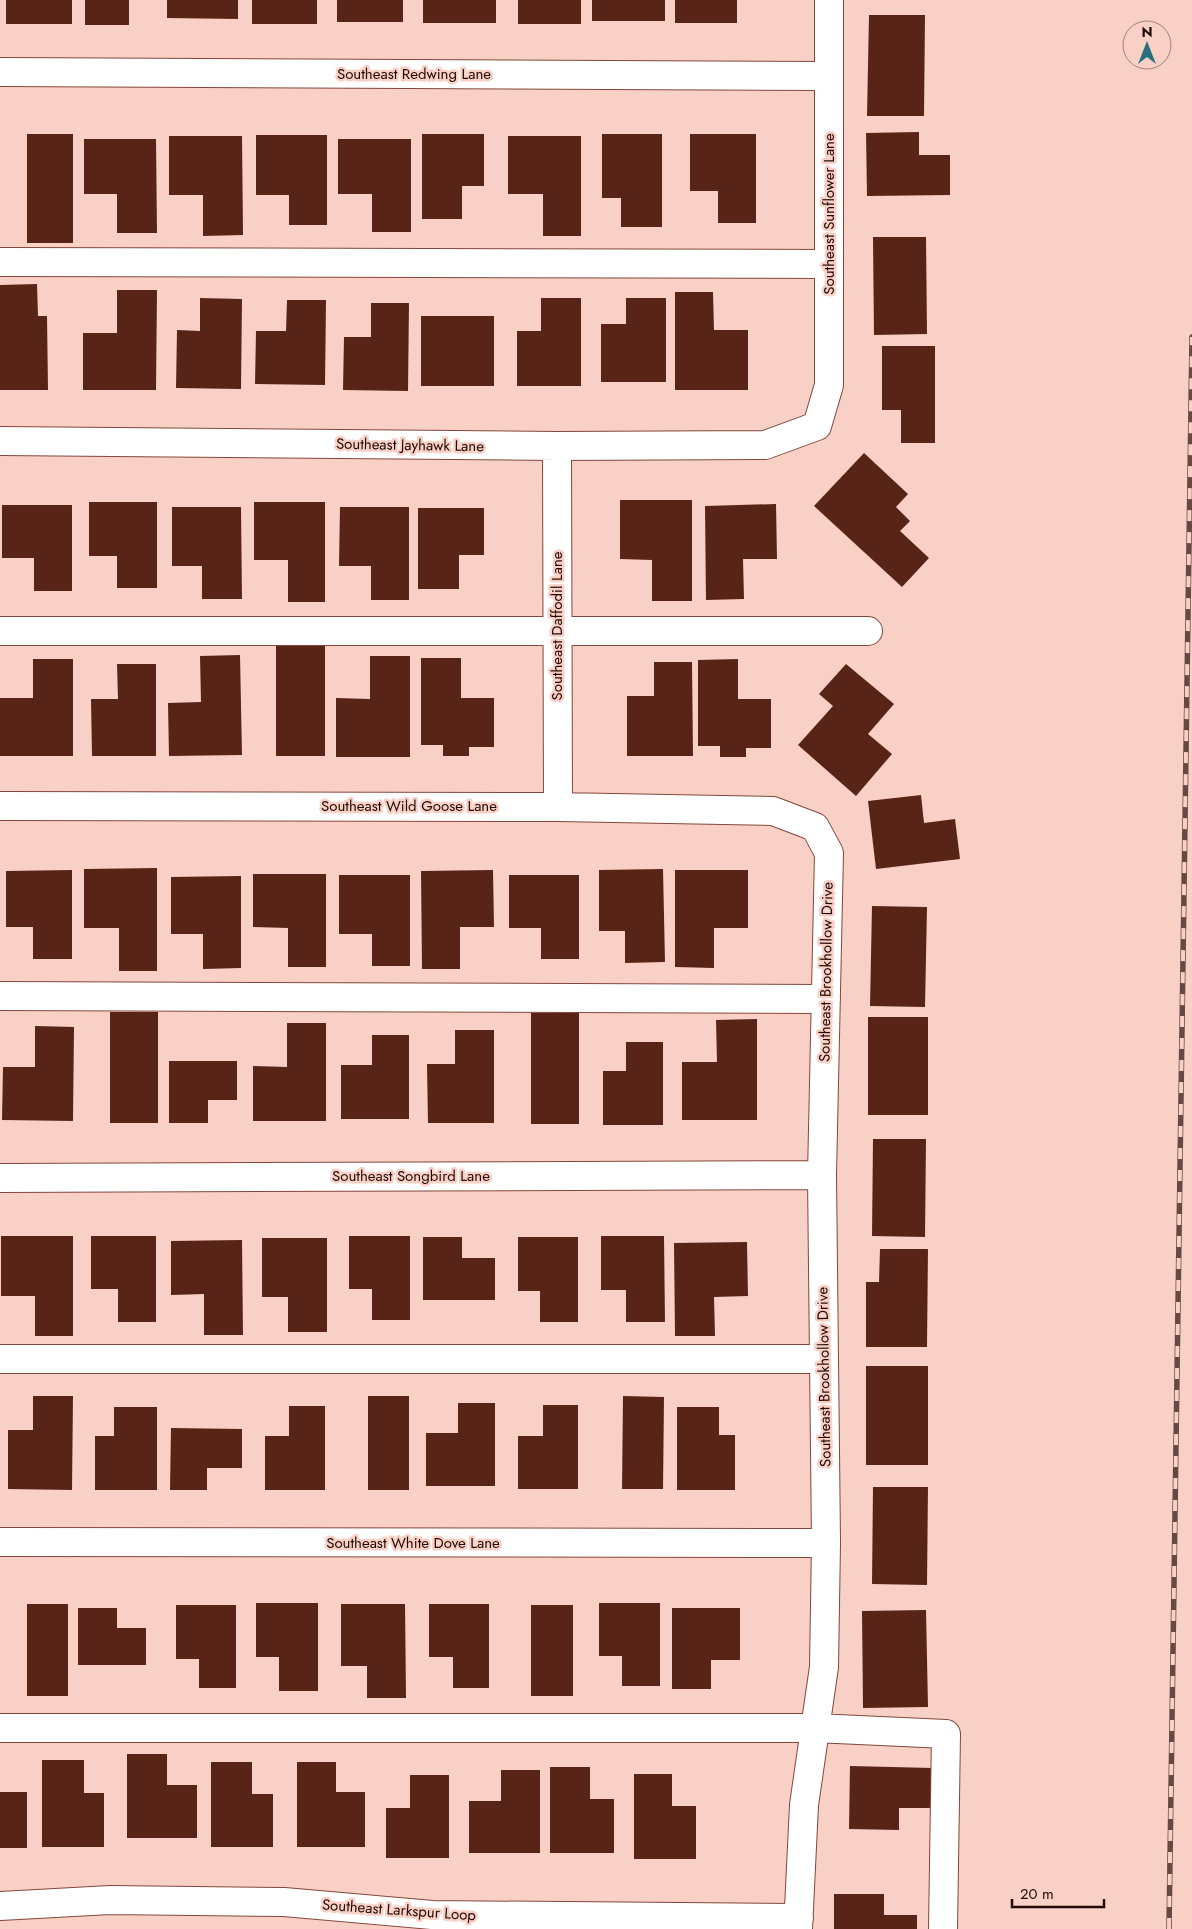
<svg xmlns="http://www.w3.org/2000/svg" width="1192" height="1929" viewBox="0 0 1192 1929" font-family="Jost,sans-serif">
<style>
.building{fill:#582417}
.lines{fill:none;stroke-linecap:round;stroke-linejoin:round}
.minor-casing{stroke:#81483a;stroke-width:30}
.minor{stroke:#fff;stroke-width:28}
.rail-casing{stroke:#654942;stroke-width:5.5}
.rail{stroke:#f9d0c6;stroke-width:4;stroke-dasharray:11;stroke-linecap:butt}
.labels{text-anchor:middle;stroke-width:5;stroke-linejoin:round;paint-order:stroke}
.street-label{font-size:15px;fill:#210a05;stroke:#f9d0c6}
</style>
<rect width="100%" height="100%" fill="#f9d0c6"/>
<path class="building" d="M6,0h66v24h-66z
M85,0h44v25h-44z
M167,0h71v19l-71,-1z
M252,0h65v24h-65z
M337,0h66v22h-66z
M423,0h73v23h-73z
M518,0h63v24h-63z
M592,0h73v21h-73z
M675,0h62v23h-62z
M869,15h56l-1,101h-57z
M919,132v23h31v40l-83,1 -1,-63z
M27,134h46v109h-46z
M422,134h62v52h-22v33h-40z
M602,134h60v93h-41v-29h-19z
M690,134h66v89h-38v-32h-28z
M256,135h71v90h-38v-30h-33z
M169,136h73l1,99 -40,1v-41h-34z
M508,136h73v100h-38v-42h-35z
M84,139h72l1,94h-40v-39h-33z
M338,139h73v93h-39v-38h-34z
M873,237h53l1,97 -53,1z
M37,284l1,32h9l1,74h-48v-105z
M117,290h40l-1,100h-73v-57h34z
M675,292h38l1,38h34v60h-73z
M200,298l42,1 -1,90 -65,-1 1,-58 23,1z
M541,298h40v88h-64v-55h24z
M626,298h40v84h-65v-58h25z
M287,300h39l-1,85 -70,-1 1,-53h30z
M371,303h38l-1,88 -65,-1 1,-53h27z
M421,316h73v70h-73z
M882,346h53v97h-34v-33h-19z
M864,453l44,41 -12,13 14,14 -10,10 29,27 -27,29 -88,-81z
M620,500h72v101h-40v-41l-32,-1z
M89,502h68v86h-40v-32h-28z
M254,502h71v100h-37v-42h-34z
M776,504l1,55h-34l1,40 -38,1 -1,-94z
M2,505h70v86h-38v-33h-32z
M172,507h69l1,92h-40v-33h-30z
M340,507h69v93h-38v-34h-32z
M418,508h66v47h-25v34h-41z
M276,645h49v111h-49z
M240,655l2,100 -73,1 -1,-53 33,-1 -1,-46z
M370,656h40v101h-74v-59l34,1z
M421,658h40v40h33v49h-25v9h-26v-11h-22z
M33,659h40v97h-73v-58h33z
M738,659v40h33v49h-25v9h-26v-11h-22v-86z
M654,662h38l1,94h-66v-60h27z
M117,664h39v92h-64l-1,-57h27z
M846,664l48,40 -26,30 24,20 -36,42 -58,-51 35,-39 -14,-12z
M921,795l3,28 31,-4 5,40 -84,10 -8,-68z
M157,868v103h-38v-43h-35v-59z
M663,869l2,93 -40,1v-32h-26v-61z
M72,870v89h-39v-32h-27v-56z
M493,870l1,57h-34v42h-38l-1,-98z
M675,870h73v58h-34v40l-39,-1z
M253,874h73v93h-38v-39l-35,-1z
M339,875h71v91h-38v-32h-33z
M509,875h70v84h-38v-31h-32z
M241,876v92l-38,1v-35h-32v-57z
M872,906l55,1 -2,100 -55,-1z
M110,1012h48v111h-48z
M531,1013h48v111h-48z
M868,1017h60v98h-60z
M757,1019v101h-75v-58h35l-1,-42z
M287,1023h39v98h-73v-55l34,1z
M35,1026l39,1 -1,94 -71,-1 1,-53h32z
M455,1030h39v93h-66l-1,-59h28z
M372,1035h37v84h-68v-54h31z
M626,1042h37v83h-60v-54h23z
M169,1061h68v39h-29v23h-39z
M873,1139h53l-1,98 -53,-1z
M1,1236h72v100h-38v-40h-34z
M91,1236h65v86h-38v-33h-27z
M349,1236h61v84h-38v-31h-23z
M601,1236h63l1,86h-39v-32h-25z
M423,1237h39v21h33v42h-72z
M518,1237h60v85h-38v-31h-22z
M262,1238h65v94h-39v-35h-26z
M242,1240l1,95h-39v-41l-33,1v-54z
M747,1242l1,54 -34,1 1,39h-40l-1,-93z
M880,1249h48l-1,98h-61v-65h13z
M866,1366h62v99h-62z
M33,1396h40l-1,94 -64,-1v-59h25z
M368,1396h41v94h-41z
M623,1396l41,1 -1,92h-41z
M458,1403h37v83h-69v-53h32z
M543,1405h35v84h-60v-53h25z
M289,1406h36v84h-60v-54h24z
M114,1407h43v83h-62v-54h19z
M677,1407h42v28h16v55h-58z
M171,1428l71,1v39h-35v22h-37z
M873,1487h55l-1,98 -55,-1z
M256,1603h62v88h-39v-34h-23z
M599,1603h61v83h-38v-30h-23z
M27,1604h41v92h-41z
M341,1604h64l1,94h-39v-32h-26z
M429,1604h60v84h-36v-31h-24z
M176,1605h60v83h-37v-29h-23z
M531,1605h42v91h-42z
M78,1608h39v20h29v37h-68z
M672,1608h68v52h-29v29h-39z
M926,1610l2,97 -65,1 -1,-97z
M127,1754h40v31h30v53h-70z
M42,1760h42v33h20v54h-62z
M211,1762h41v32h21v53h-62z
M297,1762h39v30h29v55h-68z
M850,1766l83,2 -1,40h-33v22l-50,-1z
M550,1767h40v32h24v54h-64z
M501,1770h39v83h-71v-52h32z
M634,1774h38v32h24v53h-62z
M410,1775h39v83h-63v-50h24z
M0,1792h27v56h-27z
M834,1894h50v21h33v14h-83z"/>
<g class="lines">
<g class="minor-casing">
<path id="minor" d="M0,72l829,4
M0,262l829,2
M0,441l557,5 208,-1 52,-19 12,-41v-385
M557,446l1,361
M0,631h868
M0,806l558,1 215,4 42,16 14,26 -7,322 4,368 -2,124 -20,138 -6,124
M0,996l826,3
M0,1178l822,-3
M0,1359h824
M0,1542l826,1
M0,1728h815l131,6 -3,195
M0,1906l110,-6 174,2 148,13 367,3"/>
</g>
<use href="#minor" class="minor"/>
<g class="rail-casing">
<path id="rail" d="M1169,1929l23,-1592"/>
</g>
<use href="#rail" class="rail"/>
</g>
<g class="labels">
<g class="street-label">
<text x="414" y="79">Southeast Redwing Lane</text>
<text transform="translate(829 214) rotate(-90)" y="5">Southeast Sunflower Lane</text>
<text transform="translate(410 445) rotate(1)" y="5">Southeast Jayhawk Lane</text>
<text transform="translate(557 626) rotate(-90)" y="5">Southeast Daffodil Lane</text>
<text x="409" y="811">Southeast Wild Goose Lane</text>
<text transform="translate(826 972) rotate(-89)" y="5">Southeast Brookhollow Drive</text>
<text x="411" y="1181">Southeast Songbird Lane</text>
<text transform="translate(824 1377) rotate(-91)" y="5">Southeast Brookhollow Drive</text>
<text x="413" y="1548">Southeast White Dove Lane</text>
<text transform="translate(399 1910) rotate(4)" y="5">Southeast Larkspur Loop</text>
</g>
</g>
<g transform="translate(1147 45)"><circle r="24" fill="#f9d0c6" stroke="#a38179"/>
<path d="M0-4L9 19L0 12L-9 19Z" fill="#2a6f7f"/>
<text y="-8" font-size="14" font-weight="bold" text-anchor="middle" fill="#210a05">N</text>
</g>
<path d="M1012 1899v8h92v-8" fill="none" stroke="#210a05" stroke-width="2.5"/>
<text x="1020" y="1899" font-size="15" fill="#210a05" stroke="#f9d0c6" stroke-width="4" paint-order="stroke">20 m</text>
</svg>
